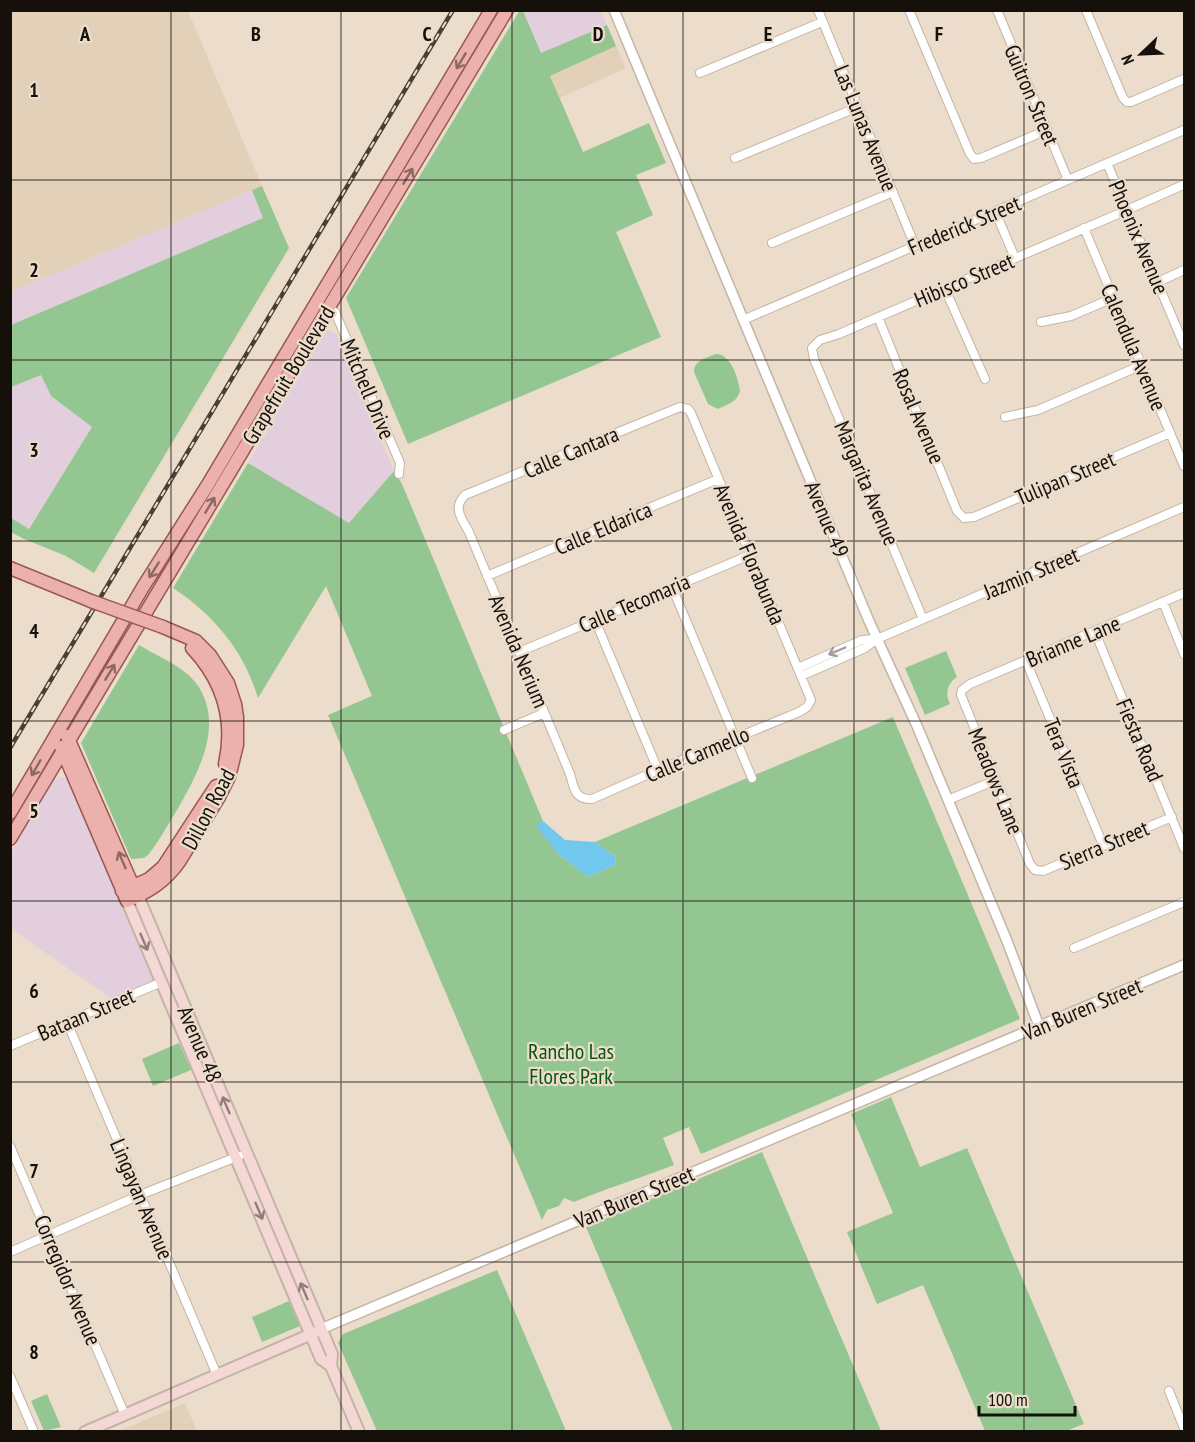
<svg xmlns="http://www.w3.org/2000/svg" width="1195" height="1442" viewBox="0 0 1195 1442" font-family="'PT Sans Narrow',sans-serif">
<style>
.commercial{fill:#e2cedd}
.built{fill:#e3d0b9}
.green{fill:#94c692}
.water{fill:#72c7ed}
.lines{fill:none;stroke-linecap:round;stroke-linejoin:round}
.minor-casing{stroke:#c3b5a5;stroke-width:10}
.tertiary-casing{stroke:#c3b5a5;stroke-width:12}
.secondary-casing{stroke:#c3b5a5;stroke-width:14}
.primary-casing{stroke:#985751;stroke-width:15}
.minor{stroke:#fff;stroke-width:8}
.tertiary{stroke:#fff;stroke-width:9}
.secondary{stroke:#f5d8d6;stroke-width:10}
.primary{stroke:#ecb1ad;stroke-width:12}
.rail-casing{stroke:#474037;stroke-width:4.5}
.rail{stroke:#ebdccc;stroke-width:2;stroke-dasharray:7;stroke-linecap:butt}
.primary-bridge-casing{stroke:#985751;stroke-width:15;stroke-linecap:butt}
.primary-bridge{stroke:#ecb1ad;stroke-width:12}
.oneway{stroke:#8b6964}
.oneway2{stroke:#a19f9d}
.oneway3{stroke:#907e7a}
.grid{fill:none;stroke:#15100a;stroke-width:1.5;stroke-opacity:0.55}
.labels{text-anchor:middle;stroke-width:4.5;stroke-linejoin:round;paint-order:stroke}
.street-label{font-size:22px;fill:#15100a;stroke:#ebdccc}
.park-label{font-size:22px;fill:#04590e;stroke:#ebdccc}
.grid-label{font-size:20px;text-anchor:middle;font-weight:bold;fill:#15100a;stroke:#ebdccc;stroke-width:4.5;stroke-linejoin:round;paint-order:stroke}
</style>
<rect width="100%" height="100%" fill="#ebdccc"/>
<path class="commercial" d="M523,11h78l6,14 -66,28z
M252,190l12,28 -253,107v-33z
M327,330l9,3 58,138 -45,52 -101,-60z
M41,374l10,22 42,31 -65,102 -17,-11v-131z
M62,777l8,4 85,199 -42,19 -102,-70v-76l42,-72z"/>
<path class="built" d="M11,10l177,1 74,175 -251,106z
M616,46l10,22 -66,30 -10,-22z
M185,1403l12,28h-78z"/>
<path class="green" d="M520,10l3,1 18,42 66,-28 9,21 -66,30 33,76 66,-29 17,40 -30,12 17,40 -37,17 45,105 -253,107 -62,-146z
M262,186l27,62 -195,325 -28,-17 -42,-17 -13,-7v-14l18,11 63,-102 -41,-31 -10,-21 -30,12v-62l252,-107 -11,-28z
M716,354c15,0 22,24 24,36 -2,12 -12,14 -22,19l-10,-5 -14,-32c0,-12 13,-14 22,-18z
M248,463l101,60 45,-52 8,13 141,337 -4,3 18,29 31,24 27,-12 1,-8 -21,-15 298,-125 127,302 -319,135 -12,-27 -26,11 11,27c-33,13 -67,23 -100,37l-10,-4 -5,8 -12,4 -5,10 -214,-505 44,-19 -46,-110 -68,112c-14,-47 -44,-83 -85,-110z
M139,645c18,11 44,21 57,38 31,42 0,94 -22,132 -8,13 -15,26 -25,39l-5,4 -13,1 -50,-116z
M946,651l11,26c-10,6 -12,17 -7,27l-25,11 -20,-47z
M179,1043l12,27 -38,16 -11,-27z
M891,1097l29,70 47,-19 117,276 -18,7h-81l-62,-146 -46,19 -30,-72 46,-19 -42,-99z
M762,1152l119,279h-208l-87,-204z
M497,1270l69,161h-189l-39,-88 5,-9z
M289,1301l11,25 -38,16 -10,-25z
M47,1394l14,33 -17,4 -13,-30z"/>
<path class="water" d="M543,821l22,19 30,2 21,15 -1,8 -27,12 -31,-24 -21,-27z"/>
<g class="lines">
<g class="minor-casing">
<path id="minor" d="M818,10l97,236
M909,10l61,144 4,5 7,-1 66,-28
M997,10l71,170
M1086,10l37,88 4,4h4l53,-23
M700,73l122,-51
M735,158l123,-51
M1107,163l77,182
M1127,210l56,-25
M995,211l20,47
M1084,228l100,238
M772,243l121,-51
M1158,282l26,-12
M945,289l40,90
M328,308l7,4 65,151 -1,11
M878,317l79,194 7,7 10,-1 196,-84
M743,320l441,-190
M1041,322l30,-6 42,-18
M680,407l8,2 3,4 120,287 -4,7 -8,5 -141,58 -66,29c-18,1 -18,-12 -22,-25l-101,-242c-7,-13 -17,-24 -4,-37z
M1005,417l33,-7 104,-45
M487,576l231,-97
M672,587l80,191
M1163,602l21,52
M923,619l-109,-260 -2,-11 8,-8 19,-6 279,-120
M595,620l63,150
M1095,632l89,216
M519,652l231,-97
M1026,661l77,184
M798,668l64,-28 13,-1
M801,676l64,-28 12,-9 307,-132
M504,730l40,-17
M948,800l48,-20
M1172,817l-129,54 -8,-1 -5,-6 -69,-169 1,-5 8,-6 214,-91
M1074,948l110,-46
M67,1022l150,353
M10,1046l152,-64
M10,1146l115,269
M10,1252l130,-57 99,-39
M10,1376l24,56
M1169,1391l15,37"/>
</g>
<g class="tertiary-casing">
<path id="tertiary" d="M614,10l255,611 48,105 31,74 59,141 32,85
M321,1329l863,-364"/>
</g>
<g class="secondary-casing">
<path id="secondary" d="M138,896l194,458 -1,12 28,66
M127,901l194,458 10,7
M85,1432l231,-100"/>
</g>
<g class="primary-casing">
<path id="primary" d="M10,568l81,33
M192,648c31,33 43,71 33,116
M67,736l69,157
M61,747l66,154c21,-9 38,-19 52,-39l40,-65 10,-20 8,-32v-28l-2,-13 -7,-21 -18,-28 -14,-14 -33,-14
M10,813l133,-226 64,-101 284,-476
M10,839l497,-829
M122,891l27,-12 14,-12 53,-81"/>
</g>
<use href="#minor" class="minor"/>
<use href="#tertiary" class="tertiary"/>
<use href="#secondary" class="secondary"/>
<use href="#primary" class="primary"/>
<g class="rail-casing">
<path id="rail" d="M10,748l443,-738"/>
</g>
<use href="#rail" class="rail"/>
<g class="primary-bridge-casing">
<path id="primary-bridge" d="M91,601l72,26"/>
</g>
<use href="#primary-bridge" class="primary-bridge"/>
</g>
<defs><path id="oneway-shaft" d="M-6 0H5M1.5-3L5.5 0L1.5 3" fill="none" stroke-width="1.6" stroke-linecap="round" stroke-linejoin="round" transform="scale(1.5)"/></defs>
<g class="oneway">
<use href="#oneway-shaft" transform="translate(461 61) rotate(121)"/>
<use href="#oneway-shaft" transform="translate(408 176) rotate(-59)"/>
<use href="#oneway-shaft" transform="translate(210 505) rotate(-59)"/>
<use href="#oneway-shaft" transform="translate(154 570) rotate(122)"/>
<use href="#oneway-shaft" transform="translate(110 672) rotate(-59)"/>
<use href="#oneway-shaft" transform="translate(36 768) rotate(120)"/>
<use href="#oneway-shaft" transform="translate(122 860) rotate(-113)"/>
</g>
<use class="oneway2" href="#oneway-shaft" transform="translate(837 651) rotate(157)"/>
<g class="oneway3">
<use href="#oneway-shaft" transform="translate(144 942) rotate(67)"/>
<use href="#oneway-shaft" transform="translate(226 1105) rotate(-113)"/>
<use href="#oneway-shaft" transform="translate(259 1211) rotate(67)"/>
<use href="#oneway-shaft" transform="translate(304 1291) rotate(-113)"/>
</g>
<path class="grid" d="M171,10v1422M341,10v1422M512,10v1422M683,10v1422M854,10v1422M1024,10v1422M10,180h1174M10,360h1174M10,541h1174M10,721h1174M10,901h1174M10,1082h1174M10,1262h1174"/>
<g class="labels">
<g class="street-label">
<text transform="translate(1032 95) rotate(67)" y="8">Guitron Street</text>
<text transform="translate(866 128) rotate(68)" y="8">Las Lunas Avenue</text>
<text transform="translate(964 225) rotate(-23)" y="8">Frederick Street</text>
<text transform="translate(1139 237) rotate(67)" y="8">Phoenix Avenue</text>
<text transform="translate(964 280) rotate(-23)" y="8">Hibisco Street</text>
<text transform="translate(1134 347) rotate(67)" y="8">Calendula Avenue</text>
<text transform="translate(288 375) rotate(-59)" y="8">Grapefruit Boulevard</text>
<text transform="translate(368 389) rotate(67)" y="8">Mitchell Drive</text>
<text transform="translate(919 416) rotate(67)" y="8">Rosal Avenue</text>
<text transform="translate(571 452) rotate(-23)" y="8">Calle Cantara</text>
<text transform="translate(1065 478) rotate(-23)" y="8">Tulipan Street</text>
<text transform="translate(867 483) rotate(67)" y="8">Margarita Avenue</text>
<text transform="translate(827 519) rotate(67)" y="8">Avenue 49</text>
<text transform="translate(603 528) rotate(-23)" y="8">Calle Eldarica</text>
<text transform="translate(750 554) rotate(67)" y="8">Avenida Florabunda</text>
<text transform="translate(1031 573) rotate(-23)" y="8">Jazmin Street</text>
<text transform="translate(634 603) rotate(-23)" y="8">Calle Tecomaria</text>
<text transform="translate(1073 641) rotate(-23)" y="8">Brianne Lane</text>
<text transform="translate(519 651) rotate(67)" y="8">Avenida Nerium</text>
<text transform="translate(1140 740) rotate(67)" y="8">Fiesta Road</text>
<text transform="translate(1064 753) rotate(68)" y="8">Tera Vista</text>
<text transform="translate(697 754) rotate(-23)" y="8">Calle Carmello</text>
<text transform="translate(996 781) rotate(68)" y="8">Meadows Lane</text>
<text transform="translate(208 809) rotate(-62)" y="8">Dillon Road</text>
<text transform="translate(1104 845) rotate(-23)" y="8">Sierra Street</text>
<text transform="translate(1082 1009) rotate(-23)" y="8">Van Buren Street</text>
<text transform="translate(86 1014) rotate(-23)" y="8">Bataan Street</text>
<text transform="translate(200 1044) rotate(67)" y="8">Avenue 48</text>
<text transform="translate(634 1197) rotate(-23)" y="8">Van Buren Street</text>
<text transform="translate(142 1199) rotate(67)" y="8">Lingayan Avenue</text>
<text transform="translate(68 1280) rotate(67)" y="8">Corregidor Avenue</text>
</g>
<g class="park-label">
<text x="571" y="1059">Rancho Las<tspan x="571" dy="25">Flores Park</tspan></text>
</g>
</g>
<g class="grid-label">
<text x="85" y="41">A</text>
<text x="256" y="41">B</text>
<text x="427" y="41">C</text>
<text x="598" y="41">D</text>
<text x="768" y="41">E</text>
<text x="939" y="41">F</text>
<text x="34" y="97">1</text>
<text x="34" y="277">2</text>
<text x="34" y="457">3</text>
<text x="34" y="638">4</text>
<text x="34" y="818">5</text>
<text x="34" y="998">6</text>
<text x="34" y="1178">7</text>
<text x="34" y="1359">8</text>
</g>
<rect width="1195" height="1442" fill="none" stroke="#15100a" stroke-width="24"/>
<g transform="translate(1141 54) rotate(247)" stroke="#ebdccc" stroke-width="4.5" paint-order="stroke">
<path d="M0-4.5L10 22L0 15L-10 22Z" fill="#15100a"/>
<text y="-9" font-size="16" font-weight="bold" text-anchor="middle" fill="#15100a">N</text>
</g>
<path d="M979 1406v9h96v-9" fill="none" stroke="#15100a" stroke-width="3"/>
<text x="988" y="1406" font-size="18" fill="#15100a" stroke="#ebdccc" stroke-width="4.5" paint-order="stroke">100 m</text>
</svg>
